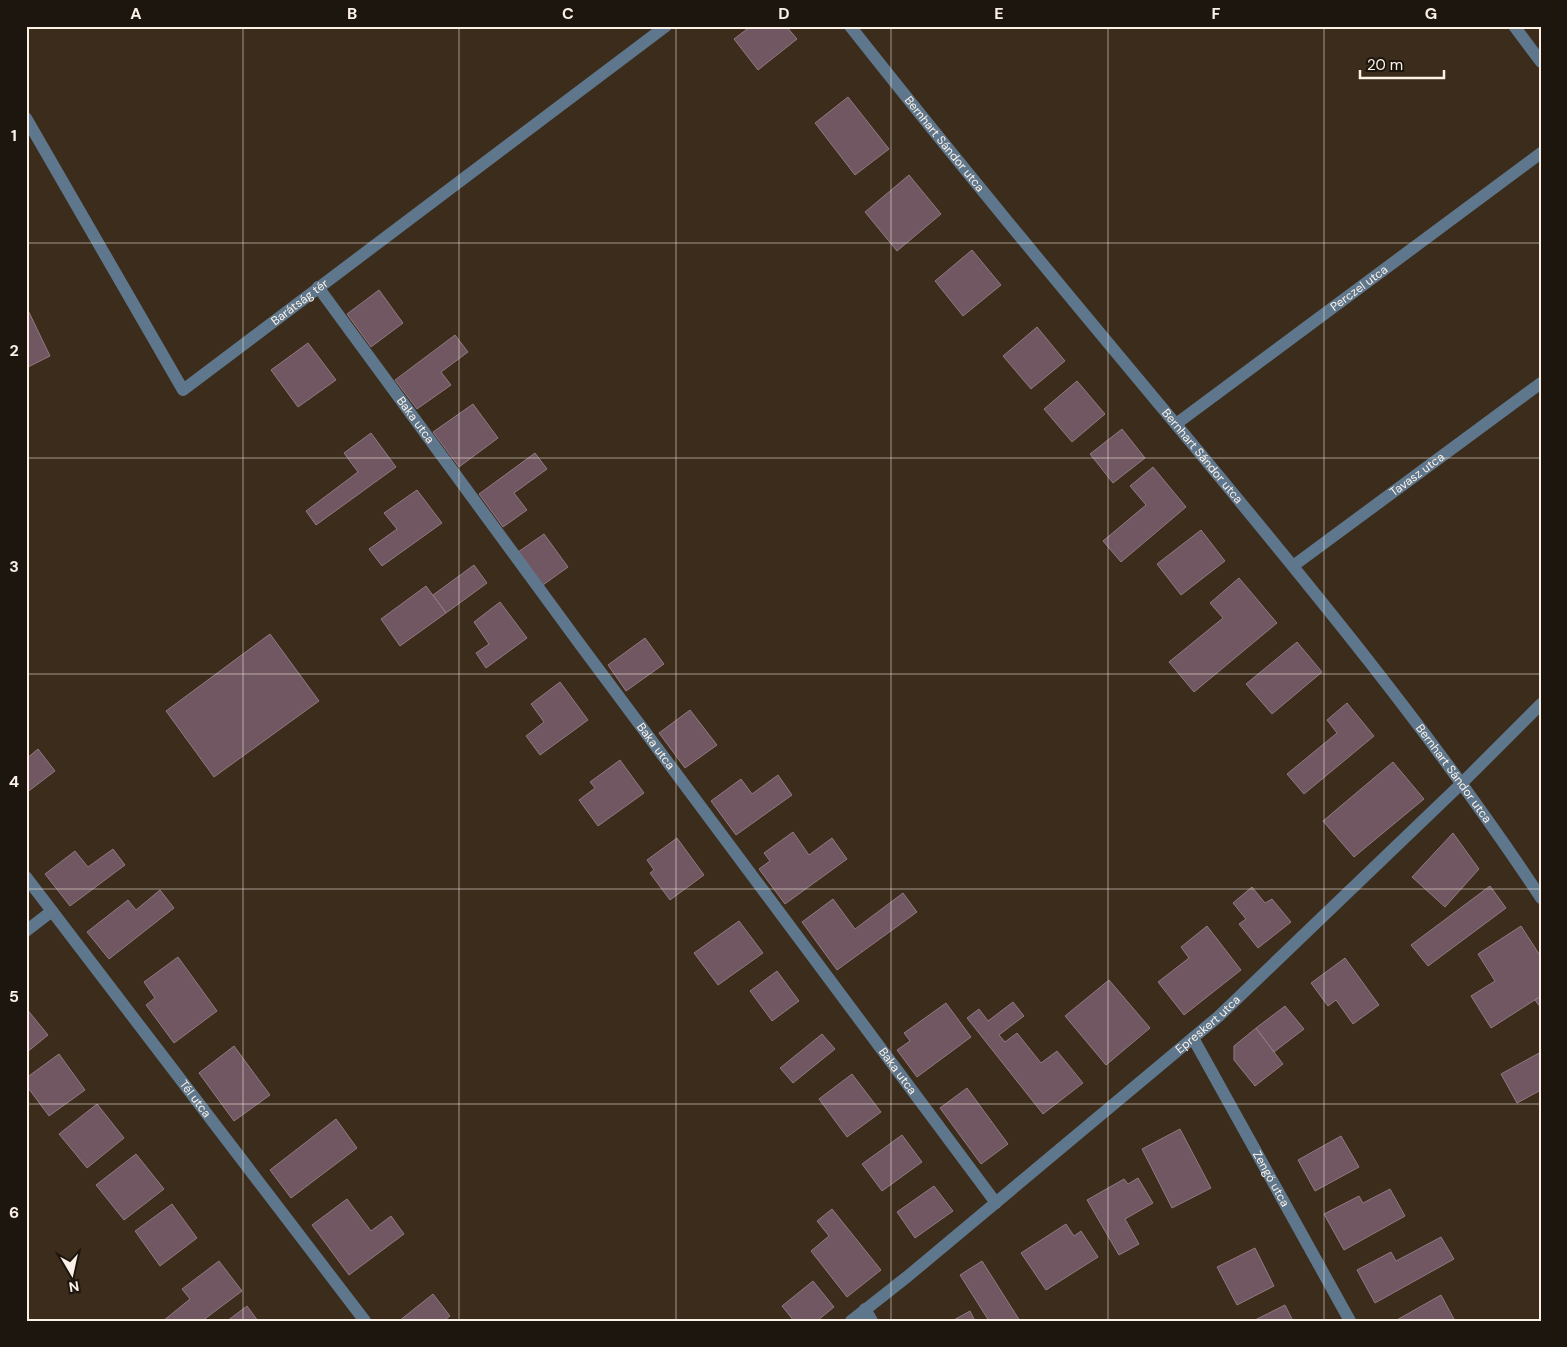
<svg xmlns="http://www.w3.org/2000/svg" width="1567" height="1347" viewBox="0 0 1567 1347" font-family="'DM Sans',sans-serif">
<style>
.building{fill:#705761;stroke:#927882}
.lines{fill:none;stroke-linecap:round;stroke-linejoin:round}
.minor{stroke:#5f778c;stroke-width:12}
.grid{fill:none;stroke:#fcf1e7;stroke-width:1;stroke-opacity:0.55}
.labels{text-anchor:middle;stroke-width:4.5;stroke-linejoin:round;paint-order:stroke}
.street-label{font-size:12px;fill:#fcf1e7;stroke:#1d160f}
.neatline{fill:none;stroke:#fcf1e7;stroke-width:2}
.grid-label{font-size:16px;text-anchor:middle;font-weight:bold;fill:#fcf1e7}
</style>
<rect width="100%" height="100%" fill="#3b2c1c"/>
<path class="building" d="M751,26h35l11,13 -39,31 -24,-31z
M848,97l41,52 -34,26 -40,-52z
M909,175l32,39 -44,37 -32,-39z
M972,250l29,35 -38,31 -28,-35z
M379,290l24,33 -32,24 -24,-33z
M26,306l24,50 -24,12z
M1037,327l28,34 -34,28 -28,-33z
M455,335l13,17 -27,20 10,13 -34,24 -22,-29z
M308,343l28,37 -38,27 -27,-37z
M1077,381l28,33 -33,28 -28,-33z
M473,404l25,34 -39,29 -26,-35z
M1122,429l23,29 -32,25 -23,-29z
M371,433l25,34 -80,58 -10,-14 52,-39 -14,-19z
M535,453l12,16 -33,24 13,17 -24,17 -24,-33z
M1153,467l33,40 -65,55 -18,-21 43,-36 -16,-19z
M417,490l25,33 -60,43 -13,-17 28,-20 -13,-16z
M1201,530l24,31 -44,34 -24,-31z
M544,534l24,33 -25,18 -25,-33z
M474,565l13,18 -41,30 -13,-18z
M1239,578l38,45 -83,69 -25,-30 54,-44 -13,-15z
M426,586l20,27 -46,33 -19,-27z
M500,602l27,36 -41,30 -10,-15 13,-9 -15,-22z
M270,634l49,67 -105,76 -48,-66z
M645,638l19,26 -38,27 -18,-26z
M1297,642l25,30 -50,42 -26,-30z
M560,682l28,38 -48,35 -14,-19 18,-14 -13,-18z
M1347,703l27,33 -70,58 -17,-20 50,-41 -10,-13z
M690,710l27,35 -32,23 -26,-35z
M38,749l17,22 -29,22v-34z
M620,760l24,33 -46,33 -19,-26 16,-12 -5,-6z
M1393,762l31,37 -70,58 -31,-36z
M778,775l14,20 -56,40 -25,-34 30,-22 11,15z
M793,832l16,23 23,-17 15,21 -62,45 -26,-35 11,-8 -6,-8z
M1453,833l26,36 -34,38 -33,-30z
M677,838l27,37 -34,25 -20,-27 4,-3 -7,-10z
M113,849l12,16 -55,41 -25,-32 30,-23 13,16z
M1490,886l16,22 -78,58 -17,-21z
M1252,887l13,16 7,-4 19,23 -33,26 -19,-24 7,-5 -13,-16z
M160,890l14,18 -65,51 -22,-27 41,-32 8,10z
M903,893l14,19 -80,58 -35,-48 31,-23 22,30z
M739,921l24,32 -45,32 -24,-32z
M1207,926l34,44 -57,45 -26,-33 31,-24 -8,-11z
M1521,926l20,31v39l-50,32 -20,-32 24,-15 -17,-27z
M178,957l39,54 -43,32 -28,-38 9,-7 -11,-16z
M1345,958l34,47 -26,19 -17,-24 -8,6 -17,-23z
M777,971l22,30 -27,20 -22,-30z
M1109,980l41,48 -44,37 -41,-49z
M1541,996v12l-6,-8z
M1013,1002l11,14 -25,19 6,7 12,-9 24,30 16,-12 26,32 -40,31 -76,-96 12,-9 9,12z
M946,1003l25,34 -54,40 -20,-27 13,-9 -6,-8z
M1285,1006l19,23 -30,23 -18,-24z
M26,1008l22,27 -22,18z
M1256,1028l27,36 -28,22 -21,-26v-14z
M822,1034l13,15 -42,34 -13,-15z
M234,1046l36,49 -36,26 -35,-48z
M1541,1052v38l-24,13 -16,-29z
M59,1054l26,36 -36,26 -23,-31v-7z
M852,1074l29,38 -34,25 -28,-38z
M967,1088l41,56 -27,20 -41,-56z
M97,1104l27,34 -37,30 -28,-34z
M336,1119l21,29 -66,50 -21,-28z
M1180,1129l31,59 -39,20 -30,-59z
M902,1135l20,27 -40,29 -20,-27z
M1341,1136l18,31 -44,24 -17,-31z
M136,1154l28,35 -40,31 -28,-35z
M1138,1178l15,25 -28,16 14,25 -20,11 -32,-55 37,-21 4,5z
M934,1186l19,25 -38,27 -18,-26z
M1390,1189l15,27 -61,34 -20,-36 35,-18 4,7z
M347,1199l24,32 20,-15 13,18 -55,41 -37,-50z
M172,1204l25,34 -37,28 -25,-35z
M832,1209l49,61 -34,27 -36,-46 18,-15 -12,-15z
M1066,1224l8,12 7,-5 17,26 -52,33 -25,-37z
M1441,1237l13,22 -79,44 -18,-33 34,-18 5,9z
M1255,1248l19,38 -37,19 -20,-38z
M219,1261l23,30 -40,30h-39l27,-22 -8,-10z
M982,1261l38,60h-31l-29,-46z
M813,1281l21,26 -17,14h-23l-12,-15z
M433,1294l17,22 -7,5h-44z
M1441,1295l14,26h-60z
M1285,1305l8,16h-40z
M247,1306l11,15h-31z
M970,1311l5,10h-23z"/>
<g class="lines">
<g class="minor">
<path id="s1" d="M850,26c112,142 228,281 344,420 121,146 242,293 347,452"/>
<path d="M1514,26l27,36"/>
<path id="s2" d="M26,118l157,272 483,-364"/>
<path id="s3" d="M318,287l261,356 417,560"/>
<path id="s4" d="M1176,424l365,-271"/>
<path id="s5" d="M1293,566l248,-183"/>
<path id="s6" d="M26,877l339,444"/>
<path d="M26,931l26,-20"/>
<path id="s7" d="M1193,1038l157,283"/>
<path d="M865,1309l7,12"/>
<path id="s8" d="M851,1321l57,-45 310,-259 244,-234 79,-79"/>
</g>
</g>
<path class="grid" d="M243,26v1295M459,26v1295M676,26v1295M891,26v1295M1108,26v1295M1324,26v1295M26,243h1515M26,458h1515M26,674h1515M26,889h1515M26,1104h1515"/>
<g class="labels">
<g class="street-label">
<text dy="4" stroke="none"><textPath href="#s1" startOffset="151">Bernhart Sándor utca</textPath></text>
<text dy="4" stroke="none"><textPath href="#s4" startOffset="228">Perczel utca</textPath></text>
<text dy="4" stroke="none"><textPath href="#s2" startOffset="460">Barátság tér</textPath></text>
<text dy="4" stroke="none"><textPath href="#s3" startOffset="165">Baka utca</textPath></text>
<text dy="4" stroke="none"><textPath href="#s1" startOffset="556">Bernhart Sándor utca</textPath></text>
<text dy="4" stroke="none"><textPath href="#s5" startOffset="154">Tavasz utca</textPath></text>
<text dy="4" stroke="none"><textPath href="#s3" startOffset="570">Baka utca</textPath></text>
<text dy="4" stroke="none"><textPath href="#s1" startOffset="961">Bernhart Sándor utca</textPath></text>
<text dy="4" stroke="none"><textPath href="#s8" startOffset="464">Epreskert utca</textPath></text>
<text dy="4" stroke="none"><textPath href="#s3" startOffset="975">Baka utca</textPath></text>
<text dy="4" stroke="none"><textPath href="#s6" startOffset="279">Tél utca</textPath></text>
<text dy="4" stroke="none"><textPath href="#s7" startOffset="161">Zengő utca</textPath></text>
</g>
</g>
<rect width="1567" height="1347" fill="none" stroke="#1d160f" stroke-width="55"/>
<g transform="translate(72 1274) rotate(171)" stroke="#1d160f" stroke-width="4" paint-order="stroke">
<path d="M0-4L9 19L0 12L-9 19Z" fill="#fcf1e7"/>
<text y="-8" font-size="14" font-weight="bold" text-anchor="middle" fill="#fcf1e7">N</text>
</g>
<path d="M1360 70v8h84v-8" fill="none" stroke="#fcf1e7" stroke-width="2.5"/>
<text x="1367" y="70" font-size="15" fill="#fcf1e7" stroke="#1d160f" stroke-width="4" paint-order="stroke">20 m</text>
<rect x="28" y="28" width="1512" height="1292" class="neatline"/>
<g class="grid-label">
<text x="136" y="19">A</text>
<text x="352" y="19">B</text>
<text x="568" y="19">C</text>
<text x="784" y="19">D</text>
<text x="999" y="19">E</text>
<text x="1216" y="19">F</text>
<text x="1431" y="19">G</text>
<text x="14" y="141">1</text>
<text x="14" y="356">2</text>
<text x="14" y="572">3</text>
<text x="14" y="787">4</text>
<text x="14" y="1002">5</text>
<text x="14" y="1218">6</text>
</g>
</svg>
